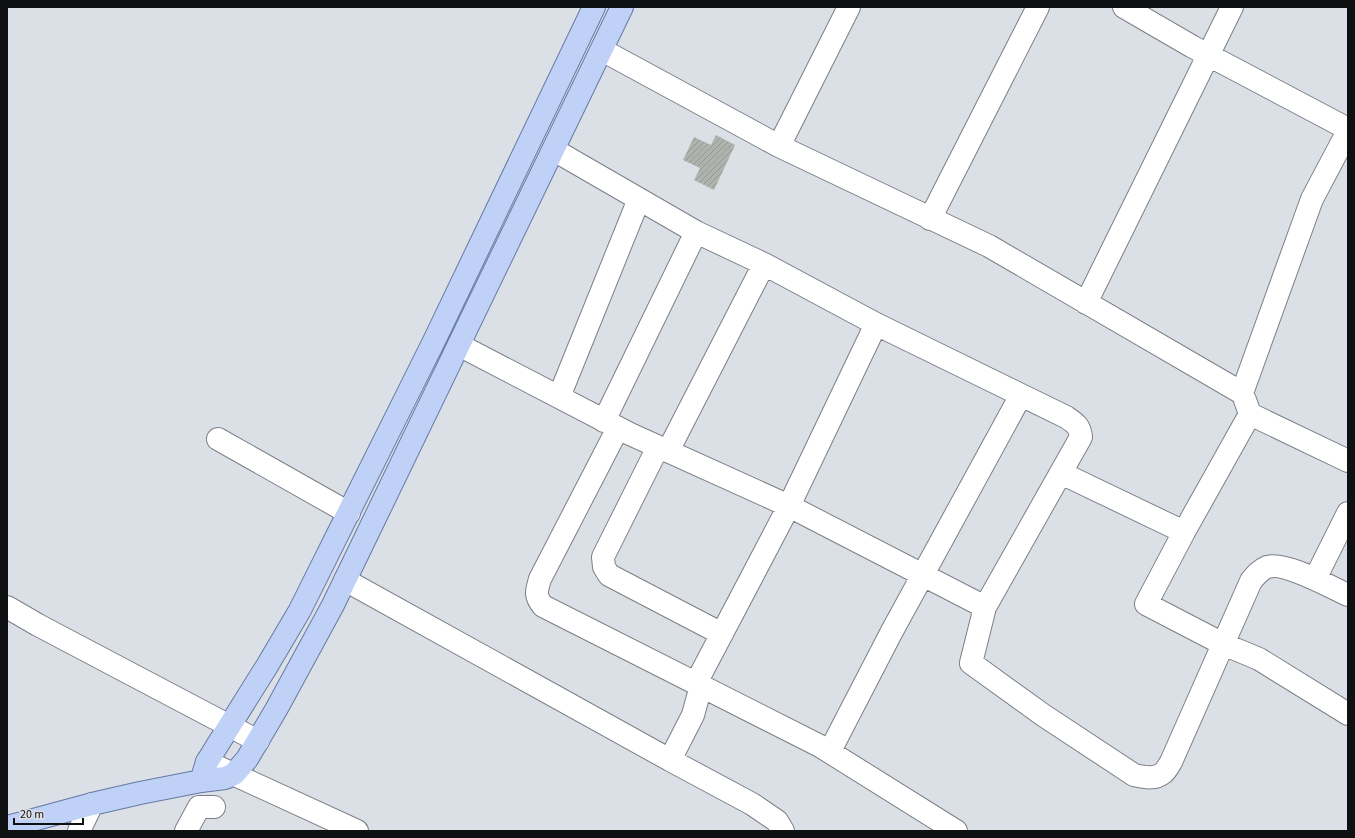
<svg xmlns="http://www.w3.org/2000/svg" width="1355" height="838" viewBox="0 0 1355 838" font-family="'Source Sans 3',sans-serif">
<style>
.building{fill:url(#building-hatch)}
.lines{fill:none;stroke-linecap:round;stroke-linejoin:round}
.minor-casing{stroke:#7c7f86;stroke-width:24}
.primary-casing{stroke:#6579a3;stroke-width:24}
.minor{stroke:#fff;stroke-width:22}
.primary{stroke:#bfd1f7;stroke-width:22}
</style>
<defs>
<pattern id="building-hatch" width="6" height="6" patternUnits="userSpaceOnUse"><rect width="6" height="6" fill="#aeb3ad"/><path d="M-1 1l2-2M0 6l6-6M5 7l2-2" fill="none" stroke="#949994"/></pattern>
</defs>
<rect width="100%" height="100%" fill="#dbdfe6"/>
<path class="building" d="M716,135l19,10 -21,45 -20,-10 6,-12 -17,-8 11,-23 17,8z"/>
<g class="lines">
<g class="minor-casing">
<path id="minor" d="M1124,7l69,40 155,82
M602,50l177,96 210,100 253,147 70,-194 36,-68
M779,146l70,-139
M554,150l142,82 68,32 112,60 190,93c9,6 14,9 15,20l-96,170 -14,56 72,52 91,60c9,2 21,5 29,-2 3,-2 6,-8 8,-11l80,-181c5,-6 9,-11 16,-14 18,-6 63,20 81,28
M930,219l108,-212
M1086,303l146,-296
M459,345l171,89 159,72 196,101
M559,397l80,-198
M1245,400l5,14 98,47
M1250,414l-66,118 -38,72 77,40 36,15 89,55
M604,421l92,-189
M618,428l-78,151c-4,13 -5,17 3,27l277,140 136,85
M218,439l131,74
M658,447l-55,110 1,10 5,8 113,59
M668,451l96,-187
M1061,473l123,59
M1315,579l33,-66
M345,580l325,180
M7,607l31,18 220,116
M696,683l93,-177 87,-182
M701,686l-8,29 -23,45 82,44 25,17 6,10
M830,751l61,-118 130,-238
M207,762l150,69
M79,831l13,-27
M186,831l13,-24h15"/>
</g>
<g class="primary-casing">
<path id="primary" d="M201,781l6,-19 8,-13 52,-83 33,-56 134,-269 160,-334
M7,827l85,-23 48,-11 61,-12 24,-3 9,-4 13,-15 30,-51 56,-103 289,-598"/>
</g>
<use href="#minor" class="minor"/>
<use href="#primary" class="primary"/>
</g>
<rect width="1355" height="838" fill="none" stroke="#0f1012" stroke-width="16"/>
<path d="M14 818v6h69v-6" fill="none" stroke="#0f1012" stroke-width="2"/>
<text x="20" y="818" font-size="12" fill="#0f1012" stroke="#dbdfe6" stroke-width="3" paint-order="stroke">20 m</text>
</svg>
